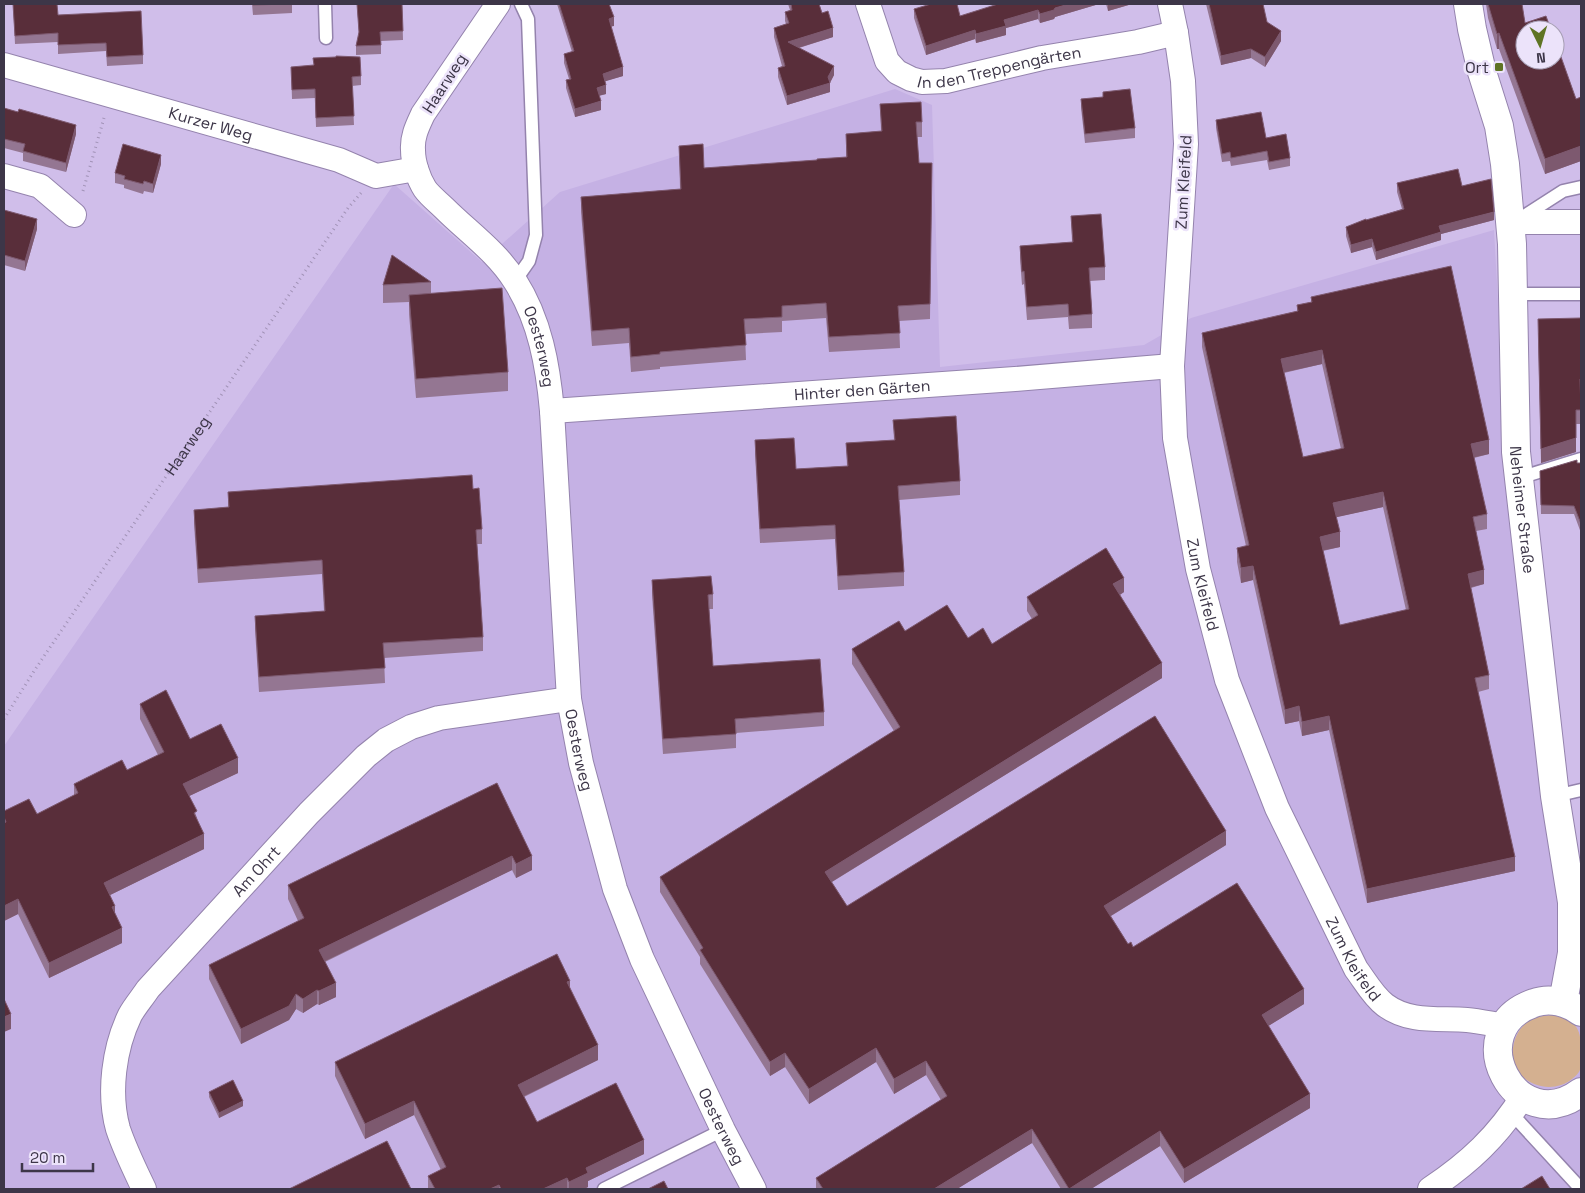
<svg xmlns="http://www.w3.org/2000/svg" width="1585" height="1193" viewBox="0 0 1585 1193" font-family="'Space Grotesk',sans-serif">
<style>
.built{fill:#c5b1e4}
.green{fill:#d4b090}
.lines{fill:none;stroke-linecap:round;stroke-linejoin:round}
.lane-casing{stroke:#9483ad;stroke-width:15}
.street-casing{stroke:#9483ad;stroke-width:26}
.secondary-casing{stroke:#9483ad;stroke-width:30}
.path{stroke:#a192b6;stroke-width:3;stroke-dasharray:1 4;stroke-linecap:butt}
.lane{stroke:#fff;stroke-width:12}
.street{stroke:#fff;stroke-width:24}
.secondary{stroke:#fff;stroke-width:28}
.wall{fill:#947692;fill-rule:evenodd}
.shaded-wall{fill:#7d596f}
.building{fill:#592e3a;stroke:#7d596f;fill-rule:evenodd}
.poi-dot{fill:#5f7424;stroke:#ece3fa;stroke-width:2}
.labels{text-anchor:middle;stroke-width:5;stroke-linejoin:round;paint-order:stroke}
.street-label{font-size:16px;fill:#3d3648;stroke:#ece3fa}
.poi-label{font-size:16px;fill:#3d3648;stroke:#ece3fa;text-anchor:end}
</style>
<rect width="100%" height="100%" fill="#d0beea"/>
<path class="built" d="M895,89l37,16 8,262 204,-22 47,-27 303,-88 14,250 73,446v263h-1577v-443l390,-562 88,78 78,-70z"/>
<path class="green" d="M1552,1015c21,5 29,10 29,33 0,6 2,13 0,19 -1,5 -5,9 -9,12 -16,13 -42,10 -54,-8 -10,-17 -5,-40 12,-51 7,-4 15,-4 22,-5z"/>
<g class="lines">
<g class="lane-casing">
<path id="lane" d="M325,4l1,34
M1521,218l42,-27 18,-4
M515,281l14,-20 7,-26 -8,-216 -7,-15
M1513,294h68
M1519,478l62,-19
M1555,796l26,-6
M1512,1114l69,75
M604,1189l119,-59"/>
</g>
<g class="street-casing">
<g id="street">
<path id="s2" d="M498,4l-75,110c-5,11 -11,22 -10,36 0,12 5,28 12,39 5,7 13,13 19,19 24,24 53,44 71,73 25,39 33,85 37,130l17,288 12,64 34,126 27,70 81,171 31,59"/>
<path id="s3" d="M868,4l19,57 10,11 14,7 11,3 24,-1 96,-23 96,-16 38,-9"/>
<path id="s4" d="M1170,4l6,29 7,48 3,63 -14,222 3,72 23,131 29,111 50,128 79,161c9,12 17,27 29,36 24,18 54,13 82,15 12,1 25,4 38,6"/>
<path id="s5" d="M4,65l335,95 37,16 40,-7"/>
<path d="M4,176l36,10 34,29"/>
<path d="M1511,224l4,-2h66"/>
<path id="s6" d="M552,411l463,-32 157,-13"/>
<path id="s7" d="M144,1189c-9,-19 -19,-39 -26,-60 -10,-36 -4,-81 12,-114 5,-9 12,-17 18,-26l161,-176 57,-57 20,-16 25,-13 28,-9 130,-19"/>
<path d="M1430,1189c39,-26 68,-53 93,-93"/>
</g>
</g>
<g class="secondary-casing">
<g id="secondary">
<path id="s8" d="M1468,4l4,25 10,43 17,54 6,38 7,80 4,208 39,344 17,106v51l-9,49"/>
<path d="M1581,1012c-13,-10 -31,-15 -47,-9 -76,26 -18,138 47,89"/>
</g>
</g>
<g class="path">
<path d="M83,191l21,-73"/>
<path id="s1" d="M4,719l30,-48 314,-463 13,-15"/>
</g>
<use href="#lane" class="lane"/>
<use href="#street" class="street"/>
<use href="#secondary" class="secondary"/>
</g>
<path class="wall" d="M13,4l45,11 85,40v9l-36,2 -1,-15 -48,3v-12l-43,2z
M252,4h40v9l-39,2z
M357,4h45l1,36 -22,1v13l-25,1v-9l3,-12z
M557,4h52l5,22h-3l12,50 -18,5 1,13 -7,2 2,14 -26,7 -9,-29v-8l3,-1 -5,-16v-9l8,-2z
M788,4h31l3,9 11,24 -34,11 35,27 -4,7v10l-43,13 -9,-28v-9l4,-2 -8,-29v-9l12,-4 -1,-3v-9l5,-2z
M995,4h104l-44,13 -1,2 -14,4 -2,-4 -32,9v7l-30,8 -1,-4 -49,16 -12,-37v-9l46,7 36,-11z
M1106,4h26l-24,7z
M1206,4h59l-2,2 4,16 14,19 -16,26 -14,-9 -30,7z
M1486,4h36l3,19 51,76 5,-2v64l-36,13 -46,-125h-2l-9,-31z
M291,67l70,9v9l-9,1 2,39 -38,2 -1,-29 -23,1z
M1103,92l32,36v10l-50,5 -4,-35v-9l22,-2z
M880,104l42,18v15h-5l2,26h13l-2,156 -31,2 1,27 -71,4 -3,-34 -44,3v11l-37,2 1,26 -86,7v2l-29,3 -2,-29 -37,3 -11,-134v-15l99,-8 -1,-43 25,22 113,-8 29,-3v-23l35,-3z
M4,108l72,26 -10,38 -43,-11v-8l-19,-5z
M1216,120l50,18 24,20v8l-21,4 -2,-10 -36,6 -1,-5 -8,1 -6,-34z
M161,164l-8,29 -9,-2 -1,3 -19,-6v-3l-9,-2v-10z
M1397,183l65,3 32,34 -53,14v6l-65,20 -4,-13 -21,6 -5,-17v-9l56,-18 -5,-17z
M4,210l33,19 -12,42 -21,-6z
M1071,216l34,51v13l-15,1 2,33v14l-23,1 -1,-12 -41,3 -3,-36 -2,1 -2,-26v-13l52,-4z
M431,282v11l77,79v19l-92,7 -7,-84v-12l-26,1v-18z
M1311,297l178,157 -15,4 13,56v15l-11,2 8,53 -13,4 18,87v14l-11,3 37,179 -148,32 -38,-173 -27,6 -3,-15 -14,3 -32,-144 -12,3 -4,-21v-14l9,-2 -44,-199v-14l95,-22v-6l14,-3zM1322,364l19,85 -38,8 -19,-84zM1383,507l23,103 -66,15 -17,-74 17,-4 -4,-30z
M1581,318v106h-5v28l-35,11 -3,-130z
M893,420l67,61v14l-61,5 5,72v14l-66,4 -3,-51 -75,4 -5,-89v-14l41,29 51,-3 -1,-23 48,-3z
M1577,463h4v70l-7,-19h-33l-1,-43z
M473,489l9,40v15h-5l6,93v14l-99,7 1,25 -126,9 -4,-62v-14l69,-5 -2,-37 -124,9 -4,-59v-14l34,-3v-15z
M652,580l61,14v15h-4l4,57 111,46v14l-88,7v15l-73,6 -11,-159z
M1124,592l-4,3 42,83 -330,204 15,24 379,-61 -115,71 17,28 5,3 171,57 -36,22 42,82 -126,75 -24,-37 -69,43h-30l-29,-46 -75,46h-141v-11l125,-78 -15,-25 -32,19 -18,-32 -67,42 -24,-37 -15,9 -70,-112v-7l-40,-65v-15l234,-146 -42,-67v-15l53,-18 63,7 24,6 40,-25 -5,-8v-14z
M140,704l98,69 -49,23 8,22 7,31 -94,46 12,48 -73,35 -31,-64 -14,7v-110l33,3 37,-18v-12l53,-14 31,-15 -18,-36z
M497,783l35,87 -16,8 -4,-8 -187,92 11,35 -17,8 -2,-1 -14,9 -7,-4 -7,11 -48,24 -32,-65v-14l89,-44 -10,-22v-14z
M570,989l28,71 -74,37 13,25 107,32 -56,27v6l-4,2h-156v-13l13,-6 -27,-55 -49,24 -30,-63v-14z
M209,1092l34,14 -24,12 -10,-21z"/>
<path class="shaded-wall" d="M1069,4h30l-44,13 -1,2 -14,4v-9l15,-6z
M1108,4h24l-24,7z
M1038,10v9l-32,9v7l-30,8v-9l28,-14z
M614,17v9l-5,1v-8z
M833,28v9l-45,14v-9z
M975,30v9l-49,16v-9z
M1281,31v10l-16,26v-10z
M1499,33v16h-2v-15z
M1251,49v9l-30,7v-9z
M834,66v9l-4,8v9l-43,13v-9l41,-19z
M623,67v9l-20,6v-8z
M606,85v9l-9,2v-8z
M601,101v9l-26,7v-8z
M76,125v9l-10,38v-9z
M1581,146v15l-36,13v-15z
M161,155v9l-8,29v-9z
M1494,212v8l-53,14v6l-65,20v-8l63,-26z
M37,219v10l-12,42v-10z
M1372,239v8l-21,6v-8z
M1322,350v14l-41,9v-14z
M1576,438v14l-35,11v-14z
M1489,440v14l-18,4v-14z
M1383,492v15l-50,11v-15z
M1340,532v15l-20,4v-14z
M1253,566v14l-12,3v-15z
M1484,570v14l-16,4v-14z
M1124,578v14l-11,7v-15z
M1162,663v15l-337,208v-14z
M1299,706v15l-14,3v-14z
M1329,716v14l-27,6v-14z
M238,758v15l-55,26v-15z
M1226,831v14l-122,75v-14z
M204,834v15l-100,49v-15z
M512,856v14l-193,94v-14z
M532,856v14l-16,8v-14z
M1515,857v14l-148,32v-14z
M18,899v15l-14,7v-15z
M115,906v15l-3,-14z
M122,928v15l-73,35v-15z
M570,981v14l-3,-13z
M336,983v14l-17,8v-14z
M1304,989v15l-42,26v-15z
M317,990v14l-14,9v-14z
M296,994v15l-7,11 -48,24v-15z
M11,1014v15l-7,3v-15z
M598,1045v15l-80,39v-14z
M876,1048v14l-67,42v-15z
M785,1053v14l-15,9v-14z
M926,1061v14l-32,19v-15z
M1310,1094v14l-126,75v-14z
M243,1101v5l-24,12v-5z
M414,1101v14l-49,24v-15z
M1032,1129v14l-75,46h-23z
M1160,1131v15l-69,43h-22z
M644,1140v14l-56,27v6l-4,2h-15v-7l17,-14z
M567,1178v11h-24z
M499,1185v4h-9z"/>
<path class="building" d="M13,4h44l1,11 83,-4 2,44 -36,2 -1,-14 -48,2v-12l-43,3z
M253,4h36l-36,1z
M357,4h45l1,27 -23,1 1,13 -25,1 3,-14z
M559,4h50l5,13 -5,2 14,48 -20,7 3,11 -9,3 4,13 -26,8 -9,-29 5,-1 -7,-25 10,-3z
M791,4h28l3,9 6,-2 5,17 -45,14 46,24 -6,11 2,6 -43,13 -9,-28 7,-2 -11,-38 15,-5 -4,-11 7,-2z
M931,4h26l3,12 38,-12h71l-14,4 -1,2 -14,4 -2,-4 -34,10 2,6 -30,8 -1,-4 -49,16 -12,-37z
M1209,4h54l4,18 14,9 -16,26 -14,-8 -30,7z
M1488,4h34l3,19 21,-7 5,14h-26v30h30v-20l21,59 5,-2v49l-36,13 -46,-126 -2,1z
M336,56l24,1 1,19 -9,1 2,39 -38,2 -1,-29 -23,1 -1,-23 23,-2 -1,-7 23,-1z
M1130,89l5,39 -50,6 -4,-35 22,-2v-5z
M921,102l1,20h-6l3,41h13l-2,141 -32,2 2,27 -71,4 -3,-34 -44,3v11l-38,2 2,26 -86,7v2l-29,3 -2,-29 -37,3 -11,-134 100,-8 -2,-43 24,-2 1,24 113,-8v-1l30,-2 -1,-23 36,-3 -2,-27z
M4,108l14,4 1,-3 57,16 -10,38 -43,-12 2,-7 -21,-5z
M1261,112l5,26 20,-4 4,24 -21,4 -2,-11 -36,7 -1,-6 -8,2 -6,-34z
M123,144l38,11 -8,29 -9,-3 -1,3 -19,-5 1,-3 -10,-3z
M1458,169l4,17 29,-7 3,33 -55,14 2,6 -65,20 -4,-13 -21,6 -5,-18 20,-8v1l38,-11 -7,-26z
M4,210l33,9 -12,42 -21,-6z
M1101,214l4,53 -16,1 3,46 -23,2 -1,-12 -41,3 -3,-36 -2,1 -2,-26 53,-4 -2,-26z
M392,255l39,27 -48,3z
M1451,266l38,174 -18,4 16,70 -14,3 11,53 -16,4 21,101 -14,3 40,179 -148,32 -38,-173 -27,6 -3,-16 -14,4 -32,-144 -12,2 -4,-20 12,-3 -47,-212 96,-22 -1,-6 15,-3 -1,-5zM1322,350l22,98 -41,9 -22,-98zM1383,492l26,117 -69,16 -20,-88 20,-5 -7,-29z
M502,288l6,84 -92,7 -7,-84z
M1581,318v61h-1l1,31h-5v28l-35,11 -3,-130z
M956,416l4,65 -62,5 6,86 -66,4 -3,-51 -75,4 -5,-89 39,-2 2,31 52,-3 -2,-23 49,-3 -2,-20z
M1577,460v3h4v61l-7,-18 -33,-1 -1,-34z
M472,475l1,14 6,-1 3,41 -6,1 7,107 -100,6 2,25 -126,9 -4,-61 70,-5 -3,-51 -124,9 -4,-59 35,-3 -1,-15z
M1106,548l18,30 -11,6 49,79 -337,209 22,34 308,-190 71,115 -122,75 24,38 3,-2 2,5 104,-64 67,106 -42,26 48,79 -126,75 -24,-38 -91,58 -37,-60 -98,60h-111l-7,-11 131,-82 -21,-35 -32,18 -18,-31 -67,41 -24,-36 -15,9 -70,-112 3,-2 -43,-71 240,-150 -48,-78 47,-28 6,10 42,-26 21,33 15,-10 9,16 46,-29 -11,-18z
M711,576l2,18 -5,1 5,71 107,-7 4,53 -89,7 1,15 -73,5 -11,-159z
M166,690l24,49 31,-15 17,34 -55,26 14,27 -3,2 10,21 -100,49 11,23 -3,1 10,21 -73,35 -31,-64 -14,7v-83l2,-1 -2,-5v-6l25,-12 8,15 41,-21 -4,-9 48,-24 5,10 37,-18 -24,-48z
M497,783l35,73 -16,8 -4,-8 -193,94 17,33 -17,8 -2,-1 -14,9 -7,-5 -7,12 -48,23 -32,-64 95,-47 -16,-33z
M557,954l13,27 -3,1 31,63 -80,40 19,37 79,-39 28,57 -58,28 2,5 -19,9 -2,-4 -24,11h-42l-2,-4 -9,4h-55l-7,-13 18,-9 -32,-66 -49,23 -30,-62z
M4,999l7,15 -7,3z
M233,1080l10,21 -24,12 -10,-21z
M387,1141l24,48h-122z
M1542,1176l8,13h-29z
M664,1181l4,8h-20z"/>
<rect class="poi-dot" x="1494" y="62" width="10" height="10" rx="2.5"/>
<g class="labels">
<g class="street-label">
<text dy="6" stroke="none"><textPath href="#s3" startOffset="181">In den Treppengärten</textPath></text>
<text transform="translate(444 83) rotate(-57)" y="6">Haarweg</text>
<text dy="6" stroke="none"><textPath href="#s5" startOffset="215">Kurzer Weg</textPath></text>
<text transform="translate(1183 182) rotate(-87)" y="6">Zum Kleifeld</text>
<text dy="6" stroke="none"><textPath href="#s2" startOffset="412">Oesterweg</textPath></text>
<text dy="6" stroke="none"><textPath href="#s6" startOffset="311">Hinter den Gärten</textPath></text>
<text dy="6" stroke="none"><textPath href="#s1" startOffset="329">Haarweg</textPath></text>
<text dy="6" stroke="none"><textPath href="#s8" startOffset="511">Neheimer Straße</textPath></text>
<text dy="6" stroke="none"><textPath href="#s4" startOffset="585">Zum Kleifeld</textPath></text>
<text dy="6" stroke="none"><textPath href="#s2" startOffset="818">Oesterweg</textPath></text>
<text dy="6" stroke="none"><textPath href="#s7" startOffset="374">Am Ohrt</textPath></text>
<text dy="6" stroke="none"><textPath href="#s4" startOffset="990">Zum Kleifeld</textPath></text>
<text dy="6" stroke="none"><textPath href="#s2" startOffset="1222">Oesterweg</textPath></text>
</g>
<g class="poi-label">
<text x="1489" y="73">Ort</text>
</g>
</g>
<rect width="1585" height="1193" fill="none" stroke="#3d3648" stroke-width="10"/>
<g transform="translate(1540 45) rotate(175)"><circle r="24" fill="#ece3fa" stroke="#a69eb3"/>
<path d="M0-4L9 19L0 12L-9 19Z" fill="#5f7424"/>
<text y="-8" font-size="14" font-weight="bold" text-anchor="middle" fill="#3d3648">N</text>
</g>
<path d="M22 1163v8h71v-8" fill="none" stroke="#3d3648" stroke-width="2.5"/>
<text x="30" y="1163" font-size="15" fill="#3d3648" stroke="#ece3fa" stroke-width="4" paint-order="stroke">20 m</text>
</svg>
